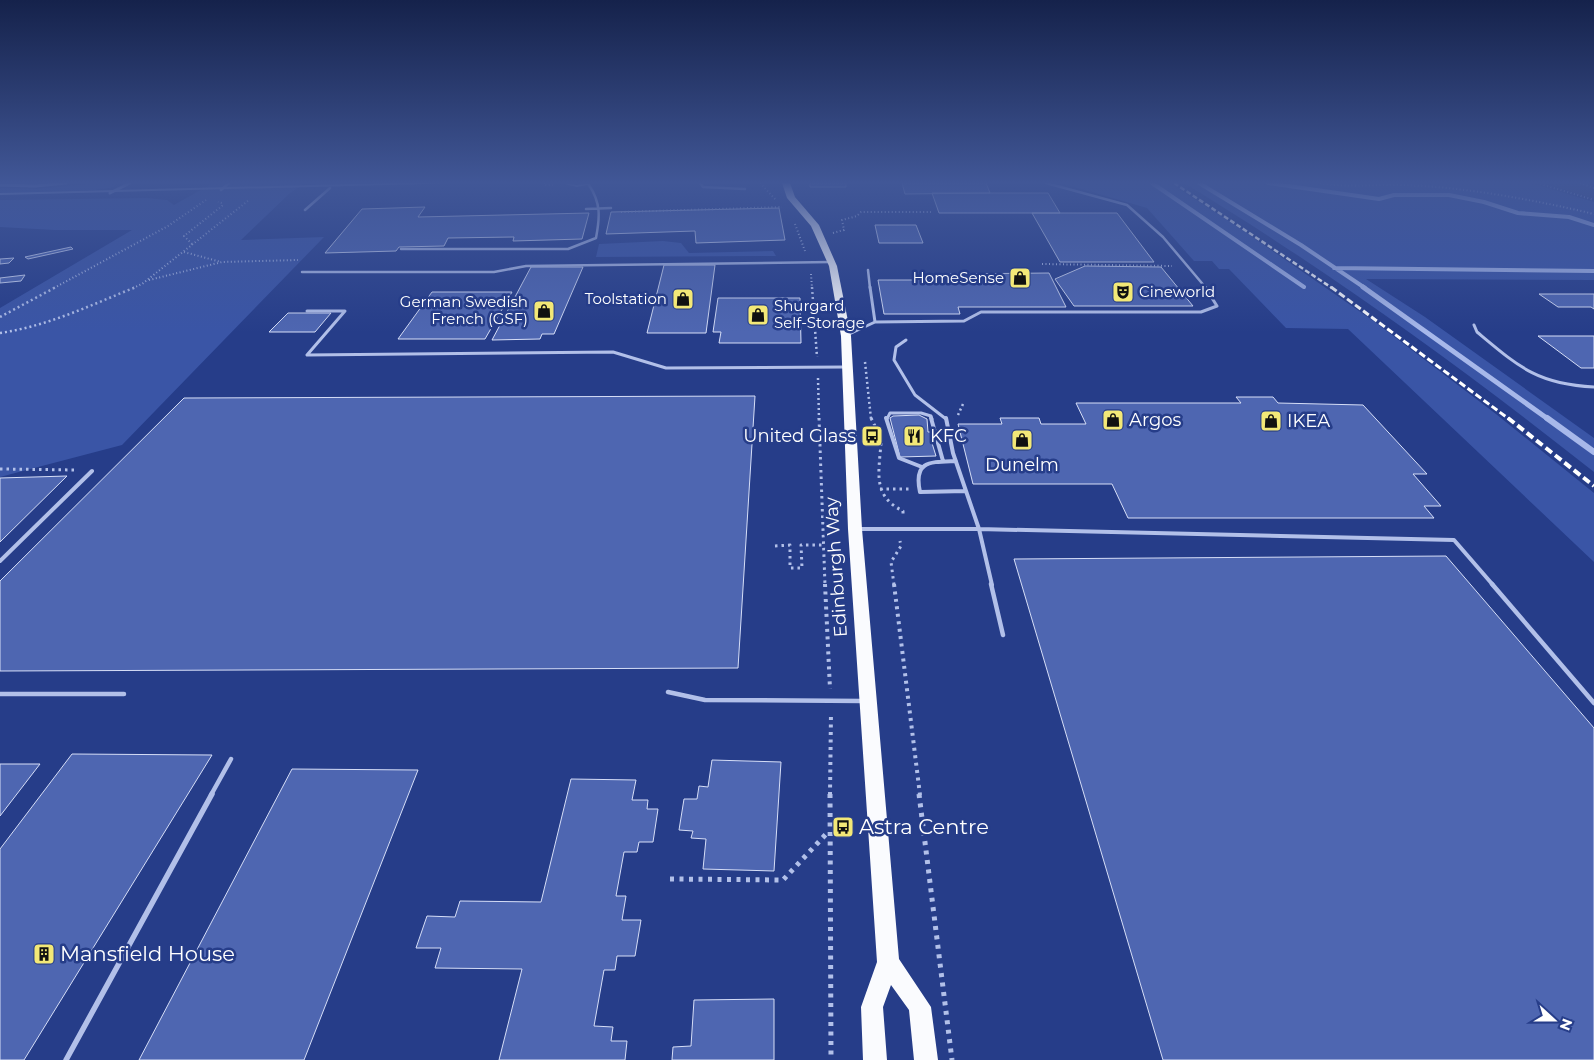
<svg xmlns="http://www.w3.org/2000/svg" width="1594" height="1060" viewBox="0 0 1594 1060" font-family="Montserrat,sans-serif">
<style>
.green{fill:#3a55a6}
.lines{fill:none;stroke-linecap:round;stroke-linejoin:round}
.stream-far2{stroke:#a7b8ea;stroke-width:4}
.stream-far1{stroke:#a7b8ea;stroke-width:5}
.stream{stroke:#a7b8ea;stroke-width:6}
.river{fill:#384981;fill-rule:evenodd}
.building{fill:#4e66b1;stroke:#d6def7}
.path-far4{stroke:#b2c0e9;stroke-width:2;stroke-dasharray:1 2.5;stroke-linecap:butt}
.path-far3{stroke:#b2c0e9;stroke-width:2.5;stroke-dasharray:2 3;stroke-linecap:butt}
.path-far2{stroke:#b2c0e9;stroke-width:3;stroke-dasharray:2.5 4;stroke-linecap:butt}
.path-far1{stroke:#b2c0e9;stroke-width:4;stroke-dasharray:3 4.5;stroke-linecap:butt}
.path{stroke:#b2c0e9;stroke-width:5;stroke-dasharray:4 5.5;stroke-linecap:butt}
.service-far4{stroke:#b2c0e9;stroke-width:2.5}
.service-far3{stroke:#b2c0e9;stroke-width:3}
.service-far2{stroke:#b2c0e9;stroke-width:4}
.service-far1{stroke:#b2c0e9;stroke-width:4.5}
.service{stroke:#b2c0e9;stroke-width:5.5}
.minor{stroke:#b2c0e9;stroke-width:3}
.tertiary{fill:#b2c0e9;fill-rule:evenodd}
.trunk{fill:#fafbfe;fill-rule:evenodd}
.rail-far2{stroke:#fff;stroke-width:2.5;stroke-dasharray:5 2.5;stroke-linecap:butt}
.rail-far1{stroke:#fff;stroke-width:3;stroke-dasharray:7 3;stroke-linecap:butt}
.rail{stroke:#fff;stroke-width:4;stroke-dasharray:8 4;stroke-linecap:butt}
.labels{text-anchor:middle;stroke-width:5;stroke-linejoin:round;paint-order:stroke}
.far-poi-label{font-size:15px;fill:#fff;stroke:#263d89;text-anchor:end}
.poi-label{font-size:18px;fill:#fff;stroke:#263d89;text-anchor:start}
.street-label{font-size:18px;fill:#fff;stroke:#263d89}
.near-poi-label{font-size:21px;fill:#fff;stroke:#263d89;text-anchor:start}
</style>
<rect width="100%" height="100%" fill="#263d89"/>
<path class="green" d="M99,183l17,1 -2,3 -19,3 -95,3v-5l38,1z
M213,183h92l-15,10 -49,47 83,-3 -202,208 -122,32v-169l132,-78h-77l-55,-3v-27l147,-2 20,2 7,5z
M1061,183h109l68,44 137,95 121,92 98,79v69l-246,-233 -62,-1 -57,-59h-10l-7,-8h-18l-47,-53z
M1184,183h347l63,19v78l-228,-1 59,38 169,121v34c-131,-104 -267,-202 -410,-289z
M663,241l18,2 8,10 84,-2 3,5 -180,1 3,-13z"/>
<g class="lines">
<path class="stream-far2" d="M1152,183l152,104
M1199,183l102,62 64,43
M1268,183l111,16 15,-4h55l35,7 34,11 51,4 25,8
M1334,268l260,3"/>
<path class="stream-far1" d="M1363,287l185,132"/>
<path class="stream" d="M1547,418l47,34"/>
<path class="river" d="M1553,183h32l9,3v13l-38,-12z"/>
</g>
<path class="building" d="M810,183h36v4h-36z
M902,183h84l4,10 -85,1z
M932,193h116l12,20h-121z
M425,207l-7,10 171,-4 -7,26 -69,2 1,-4 -66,1 -4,8 -45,1 -3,4 -71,2 37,-44z
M779,208l6,32 -89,3 -1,-12 -89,3 5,-22z
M1032,213h85l37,49h-94z
M875,225h41l7,18h-44z
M71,247l2,2 -45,10 -3,-2z
M14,258l-5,5 -9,1v-5z
M664,265h51l-9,68h-59z
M1085,266l76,1 32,39h-119l-19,-27z
M531,267h52l-29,67h-12l-2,5 -48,1z
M1049,273l17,34h-108l2,7h-76l-6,-34h74l-2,-6z
M25,275l-4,6 -21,2v-5z
M432,292h80l-27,47h-87z
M1539,294h55v15l-3,-2h-33z
M718,298h82l1,45h-82l2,-11h-8z
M288,313h43l-16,19h-46z
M1538,336h56v32h-13z
M755,396l-17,272 -738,3v-90l184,-183z
M1236,397h37l5,6 85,2 64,69h-14l28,32h-17l10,12h-306l-16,-34h-139l-15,-60h44l-2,-6h39l2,6h45l-10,-21h165z
M919,415l8,4 1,13h4l3,8h-4l5,16 -36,1 -10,-39 3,-2z
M67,476l-67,66v-64z
M1446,556l148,172v332h-431l-149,-501z
M72,754l140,1 -188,305h-24v-211z
M712,760l69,2 -7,109 -71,-2 3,-30 -15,-1 2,-7 -14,-1 5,-31h13l2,-13 9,1z
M0,764h40l-40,52z
M292,769l126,1 -114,290h-165z
M571,779l65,1 -4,20h16l-1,9h11l-5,33h-14l-2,10h-13l-8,44h10l-4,24h19l-6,36h-18l-2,14h-11l-10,56 19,1 -2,14h16l-2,19h-126l23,-91 -87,-1 6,-20h-25l11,-32 28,1 5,-16 81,1z
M774,999v61h-102l1,-13 18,-1 3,-46z"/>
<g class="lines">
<path class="path-far4" d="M545,183l-1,2h9
M760,183l16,17
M1320,183c28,5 56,1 84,2 61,2 131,15 190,29
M1537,183l57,17
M1580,183l14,5
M621,212l161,-5
M795,224l10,27
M833,233l11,-3 -2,-10 15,-4 4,-4h70
M192,244l-8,-8 38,-30v-3l-4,-1
M184,252l37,10
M1042,264l130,2
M811,274l1,14
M149,280l73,-18 76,-2
M54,288l114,-62 38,-26
M133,288l9,-4 107,-84"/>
<path class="path-far3" d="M812,287l5,70
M0,317l56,-30
M0,333c48,-7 91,-28 136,-46
M865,362l6,57
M818,378l1,41
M958,415l5,-11"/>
<path class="path-far2" d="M819,418l6,167
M871,418l4,8
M881,443c-2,29 -9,53 22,68v6
M0,469l77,1
M880,489h29
M775,546l15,-1v23h12l-1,-23h22
M894,585l-3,-23 10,-16 -1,-5"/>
<path class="path-far1" d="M825,584l5,105
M894,584l26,211
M830,795l1,-82"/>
<path class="path" d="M830,794l1,266
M919,794l33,266
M670,879l113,1 45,-48"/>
<path class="service-far4" d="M700,183l3,4 42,2
M1046,183l81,22 36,32 43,51
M221,190l8,-7
M586,209l25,-1
M305,210l25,-22
M401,249h167l28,-11c4,-21 5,-35 -7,-53
M868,270l2,18
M302,272h192l32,-6 305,-4"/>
<path class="service-far3" d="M870,287l5,35
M307,311h38l-38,44 306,-3 53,16 180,-1
M1474,325l3,7c42,35 60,52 117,55
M847,335l28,-13 89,-1 17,-9h220l16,-6 -12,-19
M906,340l-10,7 -2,13 21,35 31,24
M887,419l3,-6h31l10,3 1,3"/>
<path class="service-far2" d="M886,418l13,40 23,9
M931,418l12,43
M956,461c-25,1 -43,-1 -36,31l46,-1
M857,529h122l-26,-76 -7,-35
M0,561l92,-90
M992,585l-13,-56 475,11 39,45"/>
<path class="service-far1" d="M991,584l12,51
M1492,584l102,119
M668,692l37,8 158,1
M0,694h124
M211,795l20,-36"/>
<path class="service" d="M66,1060l146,-266"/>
<path class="minor" d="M0,185l35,1 31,-3
M110,193l20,-10"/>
<path class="tertiary" d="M386,183h76l-462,12v-2z
M560,183l17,2 19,-2 -19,4z"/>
<path class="trunk" d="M782,183h8l5,14 24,28 18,41 14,70 11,193 37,430 32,48 7,53h-24l-5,-50 -18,-25 -8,22 4,53h-24l-2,-53 16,-45 -29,-433 -7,-193 -12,-70 -18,-40 -24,-28z"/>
<path class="rail-far2" d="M1174,183l158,105"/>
<path class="rail-far1" d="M1331,287l178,132"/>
<path class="rail" d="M1508,418l86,68"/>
</g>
<linearGradient id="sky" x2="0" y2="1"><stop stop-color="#15224b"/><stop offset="0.55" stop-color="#415797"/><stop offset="1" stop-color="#415797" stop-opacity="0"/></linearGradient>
<rect width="1594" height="332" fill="url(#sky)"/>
<defs>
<g id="shop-square" transform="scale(1.125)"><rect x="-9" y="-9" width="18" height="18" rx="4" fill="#f3e877" stroke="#263d89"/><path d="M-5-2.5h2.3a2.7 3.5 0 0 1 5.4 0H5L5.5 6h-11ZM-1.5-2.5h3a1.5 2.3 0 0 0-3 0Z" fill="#111"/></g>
<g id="theatre-square" transform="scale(1.125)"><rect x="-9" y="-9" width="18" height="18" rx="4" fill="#f3e877" stroke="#263d89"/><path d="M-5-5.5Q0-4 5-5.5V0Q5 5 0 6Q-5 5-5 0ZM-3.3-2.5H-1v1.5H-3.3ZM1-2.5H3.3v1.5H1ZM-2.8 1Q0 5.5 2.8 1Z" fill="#111"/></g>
<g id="bus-square" transform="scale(1.125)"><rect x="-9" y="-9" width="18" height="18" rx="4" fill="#f3e877" stroke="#263d89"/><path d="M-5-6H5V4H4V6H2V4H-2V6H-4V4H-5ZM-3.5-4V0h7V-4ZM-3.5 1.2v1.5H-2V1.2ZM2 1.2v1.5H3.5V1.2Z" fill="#111"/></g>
<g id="restaurant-square" transform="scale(1.125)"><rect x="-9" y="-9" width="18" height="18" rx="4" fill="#f3e877" stroke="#263d89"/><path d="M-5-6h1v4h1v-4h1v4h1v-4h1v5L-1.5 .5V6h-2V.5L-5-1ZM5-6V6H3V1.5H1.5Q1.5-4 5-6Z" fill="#111"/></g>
<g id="building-square" transform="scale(1.125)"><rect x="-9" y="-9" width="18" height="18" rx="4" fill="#f3e877" stroke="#263d89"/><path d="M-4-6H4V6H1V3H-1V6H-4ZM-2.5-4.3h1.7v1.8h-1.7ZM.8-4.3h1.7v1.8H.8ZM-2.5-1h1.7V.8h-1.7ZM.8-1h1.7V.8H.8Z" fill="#111"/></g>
</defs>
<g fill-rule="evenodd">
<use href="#shop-square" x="1020" y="278"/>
<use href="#theatre-square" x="1123" y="292"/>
<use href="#shop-square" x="683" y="299"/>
<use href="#shop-square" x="544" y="311"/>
<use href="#shop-square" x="758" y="315"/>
<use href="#shop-square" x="1113" y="420"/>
<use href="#shop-square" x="1271" y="421"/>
<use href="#bus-square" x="872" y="436"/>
<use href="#restaurant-square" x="914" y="436"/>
<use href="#shop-square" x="1022" y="440"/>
<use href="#bus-square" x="843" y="827"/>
<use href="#building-square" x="44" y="954"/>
</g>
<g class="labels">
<g class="far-poi-label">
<text x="1004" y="283">HomeSense</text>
<text x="1139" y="297" text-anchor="start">Cineworld</text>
<text x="667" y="304">Toolstation</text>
<text x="528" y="307">German Swedish<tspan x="528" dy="17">French (GSF)</tspan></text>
<text x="774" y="311" text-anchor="start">Shurgard<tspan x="774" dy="17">Self-Storage</tspan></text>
</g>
<g class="poi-label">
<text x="1129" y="426">Argos</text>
<text x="1287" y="427">IKEA</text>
<text x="856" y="442" text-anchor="end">United Glass</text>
<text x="930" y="442">KFC</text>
<text x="1022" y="471" text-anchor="middle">Dunelm</text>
</g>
<g class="street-label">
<text transform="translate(836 567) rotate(-94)" y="6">Edinburgh Way</text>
</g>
<g class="near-poi-label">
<text x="859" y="834">Astra Centre</text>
<text x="60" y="961">Mansfield House</text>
</g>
</g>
<g transform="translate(1554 1020) rotate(111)" stroke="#263d89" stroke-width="4" paint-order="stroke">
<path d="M0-4L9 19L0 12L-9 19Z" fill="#ffffff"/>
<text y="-8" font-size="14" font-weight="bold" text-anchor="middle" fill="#ffffff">N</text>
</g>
</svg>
